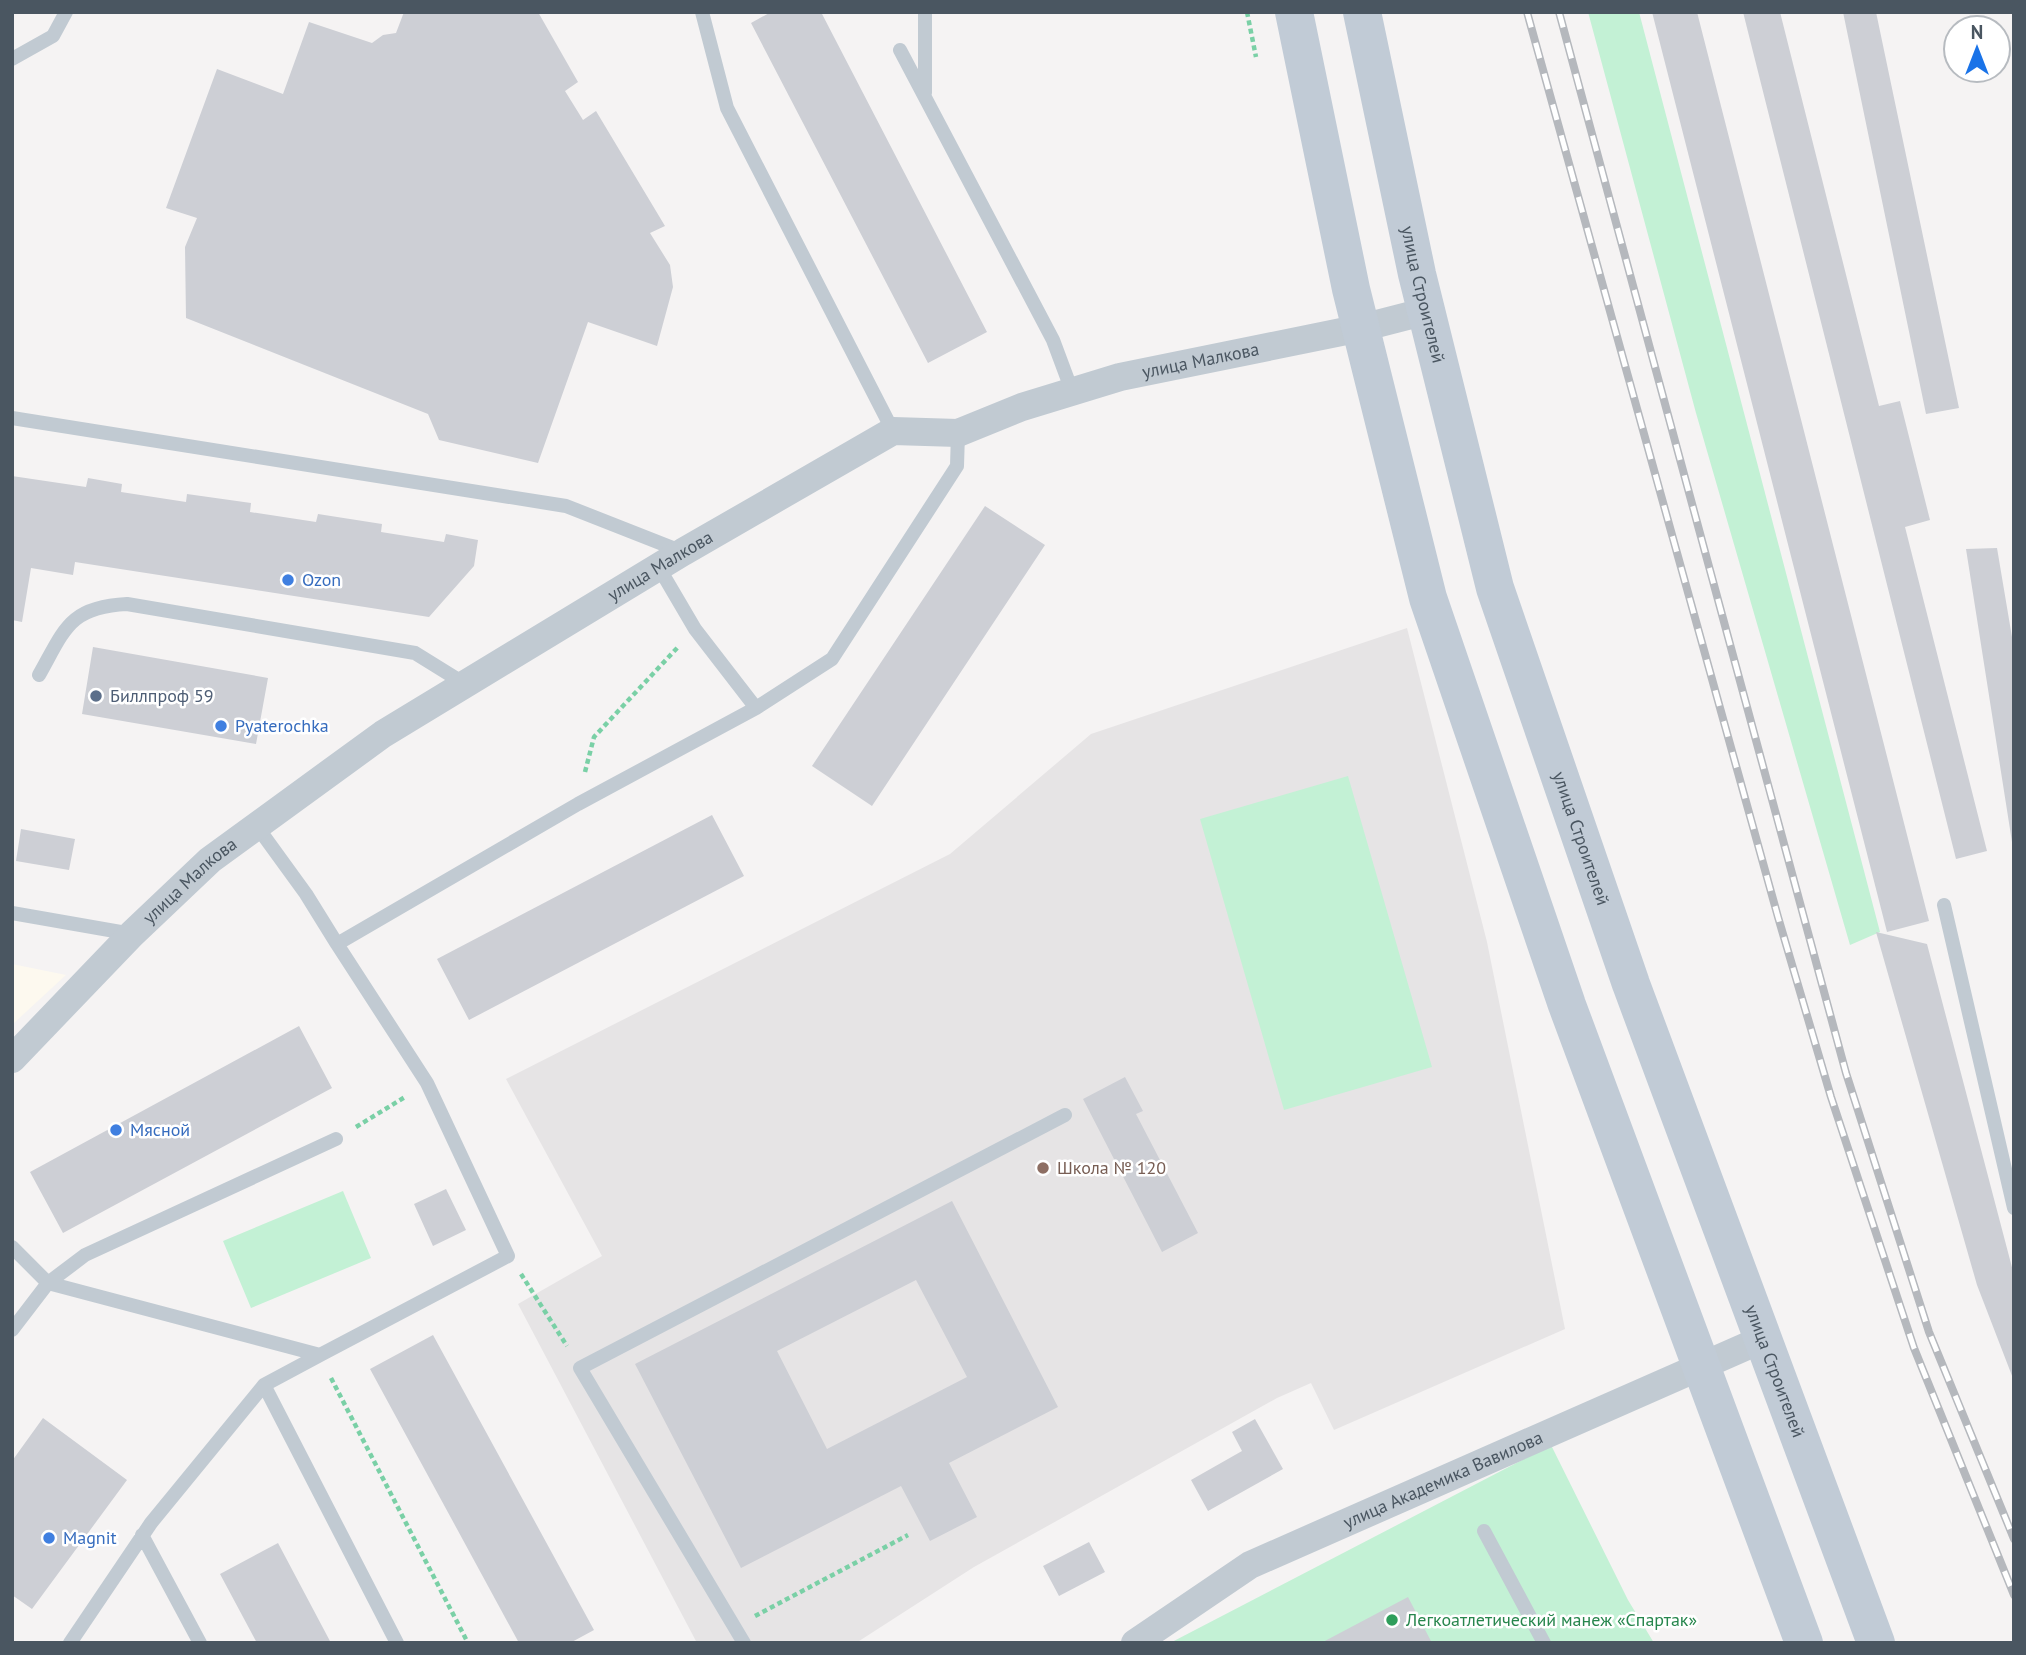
<svg xmlns="http://www.w3.org/2000/svg" width="2026" height="1655" viewBox="0 0 2026 1655" font-family="'PT Sans',sans-serif">
<style>
.commercial{fill:#fdf9ef}
.education{fill:#e6e4e5}
.green{fill:#c3f1d5}
.building{fill:#cdcfd5;fill-rule:evenodd}
.lines{fill:none;stroke-linecap:round;stroke-linejoin:round}
.path{stroke:#7ad0a6;stroke-width:4.5;stroke-dasharray:5 3.5;stroke-linecap:butt}
.service{stroke:#c1cad2;stroke-width:14}
.minor{stroke:#c1cad2;stroke-width:28}
.secondary{stroke:#c1cbd6;stroke-width:38}
.rail-casing{stroke:#b5b8bd;stroke-width:8}
.rail{stroke:#fff;stroke-width:5;stroke-dasharray:16;stroke-linecap:butt}
.shop-dot{fill:#3f7fe0;stroke:#fff;stroke-width:2.5}
.service-dot{fill:#5c6f8a;stroke:#fff;stroke-width:2.5}
.education-dot{fill:#8d6e63;stroke:#fff;stroke-width:2.5}
.leisure-dot{fill:#2e9e5b;stroke:#fff;stroke-width:2.5}
.labels{text-anchor:middle;stroke-width:5;stroke-linejoin:round;paint-order:stroke}
.street-label{font-size:18px;fill:#4a5661;stroke:#fff}
.shop-label{font-size:18px;fill:#366cbe;stroke:#fff;text-anchor:start}
.service-label{font-size:18px;fill:#4e5e75;stroke:#fff;text-anchor:start}
.education-label{font-size:18px;fill:#785e54;stroke:#fff;text-anchor:start}
.leisure-label{font-size:18px;fill:#27864d;stroke:#fff;text-anchor:start}
</style>
<rect width="100%" height="100%" fill="#f5f3f3"/>
<path class="commercial" d="M12,964l54,11 -54,50z"/>
<path class="education" d="M1407,628l80,314 78,387 -231,101 -23,-47 -34,15 -303,169 -118,76h-159l-179,-339 84,-48 -96,-177 444,-225 141,-120z"/>
<path class="green" d="M1588,12h51l241,920 -30,13 -154,-532z
M1348,776l84,291 -148,43 -84,-291z
M343,1191l28,67 -120,50 -28,-67z
M1551,1445l77,155 26,43h-484z"/>
<path class="building" d="M404,12h134l40,70 -13,9 18,29 13,-9 69,115 -15,7 20,32 3,22 -16,59 -69,-24 -50,141 -99,-23 -11,-26 -242,-96 -1,-71 12,-29 -31,-10 51,-139 66,25 26,-72 63,21 11,-8 13,-2z
M771,12h50l166,320 -59,31 -177,-340z
M1652,12h45l232,909 -42,11z
M1743,12h37l99,394 21,-5 30,119 -25,7 82,324 -31,8z
M1843,12h33l83,396 -33,6z
M12,476l74,11 2,-9 34,6 -1,8 65,10 1,-8 64,9 -1,9 66,10 2,-8 64,10 -1,8 63,10 2,-8 32,6 -4,26 -45,51 -354,-55 -2,13 -42,-7 -9,54 -10,-2z
M985,506l60,39 -173,261 -60,-40z
M1997,548l17,101 -2,193 -46,-293z
M93,647l175,31 -12,66 -174,-30z
M712,815l32,61 -275,144 -32,-61z
M21,829l54,10 -6,31 -53,-9z
M1876,932l51,12 87,331v106l-37,-96z
M299,1026l33,62 -269,145 -33,-61z
M1125,1077l18,34 -7,3 62,119 -36,19 -79,-153z
M446,1189l20,41 -33,16 -19,-42z
M952,1201l106,206 -109,56 28,54 -47,24 -29,-55 -160,82 -106,-204zM916,1280l51,97 -140,72 -50,-98z
M433,1335l161,295 -24,13h-51l-149,-274z
M43,1418l84,62 -95,129 -20,-14v-134z
M1255,1419l28,50 -75,42 -17,-31 51,-29 -10,-19z
M1089,1542l16,30 -46,24 -16,-30z
M278,1543l53,100h-74l-37,-69z
M1408,1597l24,46h-111z"/>
<g class="lines">
<path class="path" d="M1247,12l9,45
M585,772l9,-35 84,-90
M356,1127l49,-30
M521,1274l46,72
M331,1378l137,265
M755,1616l153,-81"/>
<path class="service" d="M702,12l25,96 166,323
M925,12v81
M900,50l153,290 19,51
M12,59l41,-23 13,-24
M12,418l554,88 117,46
M658,566l37,63 61,79
M39,675c26,-46 30,-68 88,-71l288,49 50,31
M256,825l50,69 31,50 241,-140 178,-96 76,-49 125,-193 1,-33
M1944,905l70,303
M12,913l120,21
M12,1247l36,36 272,72 188,-99 -81,-173 -90,-139
M12,1330l36,-47 37,-28 251,-116
M264,1385l133,258
M1484,1531l60,112
M142,1535l58,108
M70,1643l81,-120 113,-138 56,-30
M744,1643l-164,-275 485,-253"/>
<g class="minor">
<path id="s1" d="M12,1059l120,-125 78,-74 173,-126 300,-182 210,-121 65,2 64,-26 98,-30 241,-49 66,-17"/>
<path id="s2" d="M1135,1643l115,-78 513,-226"/>
</g>
<g class="secondary">
<path d="M1294,12l57,277 77,309 139,407 237,638"/>
<path id="s3" d="M1362,12l55,262 78,314 136,396 245,659"/>
</g>
<g class="rail-casing">
<path id="rail" d="M1527,12l251,905 53,180 83,251 100,247
M1559,12l287,1061 83,259 85,207"/>
</g>
<use href="#rail" class="rail"/>
</g>
<g class="shop-dot">
<circle cx="288" cy="580" r="7"/>
<circle cx="221" cy="726" r="7"/>
<circle cx="116" cy="1130" r="7"/>
<circle cx="49" cy="1538" r="7"/>
</g>
<circle class="service-dot" cx="96" cy="696" r="7"/>
<circle class="education-dot" cx="1043" cy="1168" r="7"/>
<circle class="leisure-dot" cx="1392" cy="1620" r="7"/>
<g class="labels">
<g class="street-label">
<text dy="6" stroke="none"><textPath href="#s3" startOffset="289">улица Строителей</textPath></text>
<text dy="6" stroke="none"><textPath href="#s1" startOffset="1407">улица Малкова</textPath></text>
<text dy="6" stroke="none"><textPath href="#s1" startOffset="819">улица Малкова</textPath></text>
<text dy="6" stroke="none"><textPath href="#s3" startOffset="856">улица Строителей</textPath></text>
<text dy="6" stroke="none"><textPath href="#s1" startOffset="252">улица Малкова</textPath></text>
<text dy="6" stroke="none"><textPath href="#s3" startOffset="1423">улица Строителей</textPath></text>
<text dy="6" stroke="none"><textPath href="#s2" startOffset="350">улица Академика Вавилова</textPath></text>
</g>
<g class="shop-label">
<text x="302" y="586">Ozon</text>
<text x="235" y="732">Pyaterochka</text>
<text x="130" y="1136">Мясной</text>
<text x="63" y="1544">Magnit</text>
</g>
<g class="service-label">
<text x="110" y="702">Биллпроф 59</text>
</g>
<g class="education-label">
<text x="1057" y="1174">Школа № 120</text>
</g>
<g class="leisure-label">
<text x="1406" y="1626">Легкоатлетический манеж «Спартак»</text>
</g>
</g>
<rect width="2026" height="1655" fill="none" stroke="#4a5661" stroke-width="28"/>
<g transform="translate(1977 49)"><circle r="33" fill="#ffffff" stroke="#b7bbc0" stroke-width="2"/>
<path d="M0-5L12 26L0 18L-12 26Z" fill="#1a73e8"/>
<text y="-10" font-size="19" font-weight="bold" text-anchor="middle" fill="#4a5661">N</text>
</g>
</svg>
